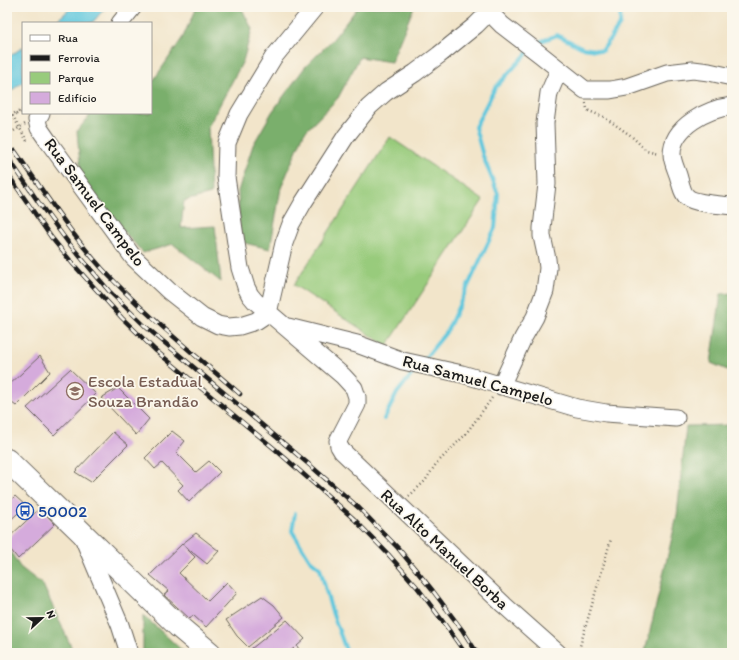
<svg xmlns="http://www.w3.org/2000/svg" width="739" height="660" viewBox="0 0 739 660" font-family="Itim,sans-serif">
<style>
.green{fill:#98cb7c;stroke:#5a744c}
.forest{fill:#7aaf6c;stroke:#4b6644}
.water{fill:#60c7dd;stroke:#3e727c}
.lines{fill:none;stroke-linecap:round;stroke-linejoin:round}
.stream{stroke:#60c7dd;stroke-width:4}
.building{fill:#d5abdc}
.minor-casing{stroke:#676259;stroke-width:19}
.major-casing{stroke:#676259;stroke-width:24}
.path{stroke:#676259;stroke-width:2.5;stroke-dasharray:1 3;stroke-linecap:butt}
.minor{stroke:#fff;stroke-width:17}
.major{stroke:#fff;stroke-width:22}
.rail-casing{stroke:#1c1c1c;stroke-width:4.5}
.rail{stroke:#fbf7ec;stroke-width:3;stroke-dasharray:9;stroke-linecap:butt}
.path-bridge{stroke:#676259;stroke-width:2.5;stroke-dasharray:1 3;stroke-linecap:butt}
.labels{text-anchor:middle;stroke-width:3.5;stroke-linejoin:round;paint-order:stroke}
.street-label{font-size:17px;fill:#1c1c1c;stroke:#fbf7ec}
.education-label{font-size:17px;fill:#785e54;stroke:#fbf7ec;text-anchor:start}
.transit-label{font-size:17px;fill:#164399;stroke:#fbf7ec;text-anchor:start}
</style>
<rect width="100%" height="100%" fill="#fbf7ec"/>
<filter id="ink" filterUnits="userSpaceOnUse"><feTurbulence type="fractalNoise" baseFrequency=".025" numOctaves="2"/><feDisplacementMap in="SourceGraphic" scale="8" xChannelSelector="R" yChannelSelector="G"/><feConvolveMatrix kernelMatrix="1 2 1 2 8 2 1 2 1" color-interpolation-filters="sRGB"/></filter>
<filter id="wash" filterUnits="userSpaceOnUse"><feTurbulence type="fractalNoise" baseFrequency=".012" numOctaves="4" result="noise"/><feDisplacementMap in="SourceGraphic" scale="16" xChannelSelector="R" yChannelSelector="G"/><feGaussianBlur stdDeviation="0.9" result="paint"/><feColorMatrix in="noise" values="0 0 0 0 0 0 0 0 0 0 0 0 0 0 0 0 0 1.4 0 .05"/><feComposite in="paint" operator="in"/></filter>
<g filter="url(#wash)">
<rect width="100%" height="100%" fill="#f2e5ca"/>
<path class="green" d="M390,137l93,63 -96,146 -93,-61z"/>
<path class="forest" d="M196,7h45l11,22 -9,32 -35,66 3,67 -27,7 -3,27 34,-2 6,56 -48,-38 -30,9 -40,-45 -22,-31 -4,-46 15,-18h59v-29l32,-47z
M358,7h56l-23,55 -31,-5 -22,41 -34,35 -23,55 -11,61 -30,-7 -2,-51 15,-46 19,-33 33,-45 28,-28z
M732,293v79l-21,-9 10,-69z
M732,425v228h-87v-1l32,-136 9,-90z
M7,546l13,21 23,18 31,68h-67z
M143,615l42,38h-42z"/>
<path class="water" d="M72,7h34l-14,16h-38z
M23,47v35l-16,12v-36z"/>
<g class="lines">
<path class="stream" d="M535,45l2,-2 20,-8 26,13 19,3 18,-27 1,-17
M423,361l24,-30 48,-103 3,-34 -15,-38 -8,-29 20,-39 34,-37
M384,419l13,-26 20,-25
M295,513l-3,18 18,29 10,8 11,41 16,44"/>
</g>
<g id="blocks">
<path class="building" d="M40,356l10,16 -34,34 -9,-7v-12z
M70,369l26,25 -42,41 -27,-27z
M118,388l31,31 -13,16 -35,-37z
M172,431l13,10 -9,11 20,20 13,-11 11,11 -31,30 -11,-12 5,-5 -21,-22 -7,6 -10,-11z
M113,432l15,13 -37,37 -16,-10z
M15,496l11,10 -19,17v-19z
M40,508l15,16 -37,35 -11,-14v-6z
M196,533l23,18 -12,13 -25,-20 13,13 -16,16 29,28 19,-19 10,11 -31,34 -13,-12 -3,4 -26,-24 5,-4 -19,-16 32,-31z
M262,596l12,9 10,12 -36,30 -11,-11 -11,-16z
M287,620l18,19 -8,7 4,7h-12l5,-5 -6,5h-42z"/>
</g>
</g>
<g filter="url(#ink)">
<use href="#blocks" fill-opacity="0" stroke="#676259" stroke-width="1"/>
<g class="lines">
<g class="minor-casing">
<path id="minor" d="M315,7l-42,51 -34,56 -12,29 -1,34 10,66 4,25 6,19 4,8 5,6 88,75 11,12 3,9v7l-19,37 1,5 3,5 162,154 54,48
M489,12l13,13 39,30 44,35h25l17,-3 40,-14 26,-3 16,2 23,5
M120,23l13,-16
M732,106c-24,3 -60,20 -60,48 0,7 4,15 6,21 2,6 4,18 9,22 6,6 35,8 45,9
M41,113l-4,7 2,8 9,13 85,116 36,34 33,26 16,8 11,2 11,-1 16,-5 12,-8 16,-70 7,-19 12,-21 43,-67 23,-29 17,-15 29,-19 24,-18 37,-30 18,-18
M288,327l69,17 46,17 59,13 115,34 29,5 70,5
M501,386l22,-48 12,-21 10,-26 3,-23 -1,-9 -5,-23v-8l5,-44 -2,-61 4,-30 10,-23
M82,535l38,90 9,28"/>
</g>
<g class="major-casing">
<path id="major" d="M7,460l171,166 32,27"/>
</g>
<path class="path" d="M586,103l1,6 2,2 15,6 26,18 16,15 12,3
M23,115l-2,-3 -8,4 14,25h2
M7,117l8,-4 8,-3
M409,496l16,-15 11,-17 29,-29 27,-37
M578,653l33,-114"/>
<use href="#minor" class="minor"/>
<use href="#major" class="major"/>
<g class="rail-casing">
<path id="rail" d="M15,151c32,45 62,94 102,133 38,39 82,74 123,110
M7,156l32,47 28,38 42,50 37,36 166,140 47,41 39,40 35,43 30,40 14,22
M7,173l44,64 22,27 49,54 33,32 121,100 78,69 34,35 29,33 24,32 24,34"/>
</g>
<use href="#rail" class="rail"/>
<path class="path-bridge" d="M7,135l20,-12"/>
</g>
</g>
<defs>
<g id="school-ring" transform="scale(0.9)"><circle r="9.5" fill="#fbf7ec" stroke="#8d6e63" stroke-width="1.5"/><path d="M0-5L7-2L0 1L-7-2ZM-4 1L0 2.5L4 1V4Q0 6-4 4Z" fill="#8d6e63"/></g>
<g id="bus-ring" transform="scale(0.9)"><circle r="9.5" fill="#fbf7ec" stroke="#1a4fb4" stroke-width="1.5"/><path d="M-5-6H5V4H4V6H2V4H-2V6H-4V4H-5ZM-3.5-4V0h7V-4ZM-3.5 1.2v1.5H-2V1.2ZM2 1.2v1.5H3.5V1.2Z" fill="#1a4fb4"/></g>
</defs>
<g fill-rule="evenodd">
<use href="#school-ring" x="75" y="391"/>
<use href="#bus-ring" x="25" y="511"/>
</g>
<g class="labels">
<g class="street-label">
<text transform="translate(95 202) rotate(53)" y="6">Rua Samuel Campelo</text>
<text transform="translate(478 380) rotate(15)" y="6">Rua Samuel Campelo</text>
<text transform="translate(445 549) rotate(43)" y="6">Rua Alto Manuel Borba</text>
</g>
<g class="education-label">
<text x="88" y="387">Escola Estadual<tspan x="88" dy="20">Souza Brandão</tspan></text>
</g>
<g class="transit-label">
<text x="38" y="517">50002</text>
</g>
</g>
<rect width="739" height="660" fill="none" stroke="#fbf7ec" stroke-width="24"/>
<rect x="22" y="22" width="130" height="92" fill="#fbf7ec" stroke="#a29f99"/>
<rect x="30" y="35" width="20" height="6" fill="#ffffff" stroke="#a29f99"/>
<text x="58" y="42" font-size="12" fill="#1c1c1c">Rua</text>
<rect x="30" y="55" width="20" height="6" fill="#1c1c1c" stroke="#a29f99"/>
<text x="58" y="62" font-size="12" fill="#1c1c1c">Ferrovia</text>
<rect x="30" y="72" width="20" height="12" fill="#98cb7c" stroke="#a29f99"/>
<text x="58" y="82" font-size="12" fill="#1c1c1c">Parque</text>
<rect x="30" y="92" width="20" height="12" fill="#d5abdc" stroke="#a29f99"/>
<text x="58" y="102" font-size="12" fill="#1c1c1c">Edifício</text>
<g transform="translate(42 618) rotate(68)" stroke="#fbf7ec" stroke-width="3" paint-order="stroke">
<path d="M0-3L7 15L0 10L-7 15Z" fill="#1c1c1c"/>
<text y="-6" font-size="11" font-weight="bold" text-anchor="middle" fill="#1c1c1c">N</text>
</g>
</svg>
